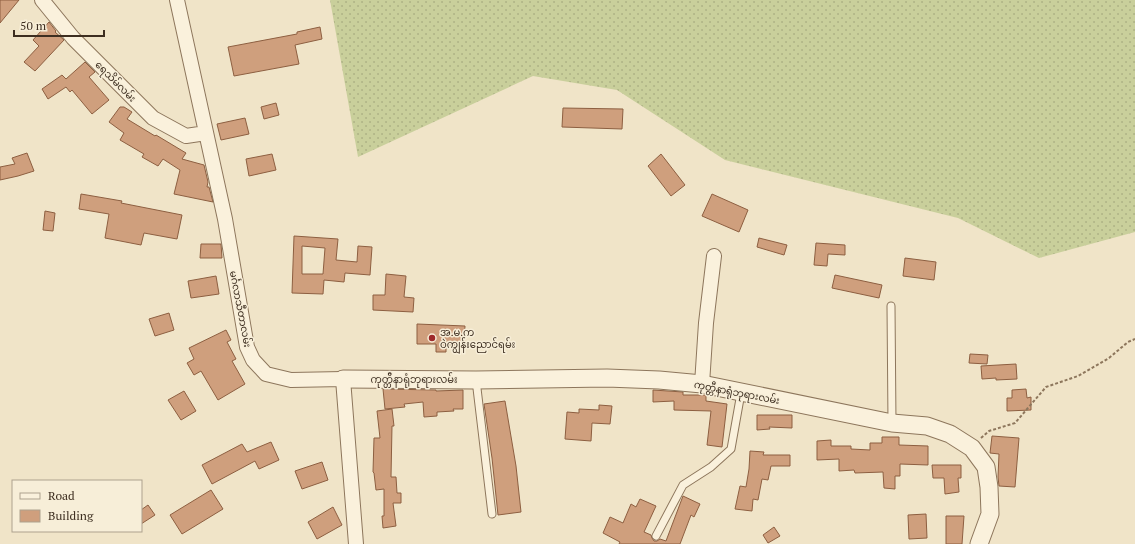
<svg xmlns="http://www.w3.org/2000/svg" width="1135" height="544" viewBox="0 0 1135 544" font-family="'PT Serif','Noto Sans Myanmar',serif">
<style>
.grass{fill:url(#grass-dots)}
.building{fill:#cf9f7d;stroke:#8d5f41;fill-rule:evenodd}
.lines{fill:none;stroke-linecap:round;stroke-linejoin:round}
.service-casing{stroke:#8d765c;stroke-width:9}
.minor-casing{stroke:#8d765c;stroke-width:16}
.tertiary-casing{stroke:#8d765c;stroke-width:19}
.path{stroke:#8d765c;stroke-width:2;stroke-dasharray:3 2;stroke-linecap:butt}
.service{stroke:#faf1dc;stroke-width:7}
.minor{stroke:#faf1dc;stroke-width:14}
.tertiary{stroke:#faf1dc;stroke-width:17}
.poi-dot{fill:#9e2a2b;stroke:#f7eed8;stroke-width:1.5}
.labels{text-anchor:middle;stroke-width:3;stroke-linejoin:round;paint-order:stroke}
.street-label{font-size:10px;fill:#3d2e20;stroke:#f7eed8}
.poi-label{font-size:10px;fill:#3d2e20;stroke:#f7eed8;text-anchor:start}
</style>
<defs>
<pattern id="grass-dots" width="8" height="8" patternUnits="userSpaceOnUse"><rect width="8" height="8" fill="#c9cf9b"/><path d="M2 2h.1M6 6h.1" fill="none" stroke="#aeb285" stroke-width="1.8" stroke-linecap="round"/></pattern>
</defs>
<rect width="100%" height="100%" fill="#f0e4c8"/>
<path class="grass" d="M330,0h805v232l-96,26 -81,-40 -233,-58 -108,-70 -84,-14 -175,81z"/>
<path class="building" d="M0,0h19l-19,23z
M49,22l7,9 -1,1 9,8 -29,31 -11,-9 15,-16 -6,-6z
M320,27l2,12 -27,6 4,19 -65,12 -6,-29 69,-13v-2z
M85,62l10,10 -6,5 20,23 -17,14 -20,-24 -2,2 -4,-5 -18,12 -6,-10 20,-14 4,4z
M276,103l3,12 -15,4 -3,-12z
M120,107h4l8,5 -5,7 28,17 1,-1 30,18 -4,6 22,6 4,17 -1,5h2l4,15 -39,-8 6,-24 -17,-11 -5,7 -16,-9 2,-3 -24,-14 4,-7 -15,-11z
M563,108l60,1 -1,20 -60,-2z
M245,118l4,16 -28,6 -4,-16z
M27,153l7,18 -16,5 -18,4v-13l15,-3 -3,-6z
M272,154l4,16 -27,6 -3,-17z
M661,154l24,31 -14,11 -23,-30z
M81,194l41,7 -1,2 61,12 -5,24 -33,-6 -3,12 -36,-7 4,-24 -30,-5z
M712,194l36,16 -9,22 -37,-16z
M45,211l10,2 -2,18 -10,-1z
M294,236l44,3 -2,21 21,2 1,-16 14,1 -2,28 -25,-2 -1,9 -20,-2 -1,14 -31,-1zM302,246l23,2 -2,26h-21z
M759,238l28,7 -3,10 -27,-8z
M816,243l29,2v10l-17,-1 -1,12 -13,-1z
M201,244h20l1,14h-22z
M905,258l31,4 -2,18 -31,-4z
M386,274l20,2 -2,21 10,1 -1,14 -40,-2v-15h12z
M835,275l47,10 -3,13 -47,-10z
M216,276l3,18 -28,4 -3,-17z
M169,313l5,17 -19,6 -6,-17z
M417,324l48,2 -1,19h-18v7h-10v-8h-19z
M226,330l5,10 -4,2 9,17 -4,2 13,23 -27,16 -17,-29 -7,4 -7,-12 7,-4 -5,-11z
M970,354l18,1 -1,9 -18,-1z
M1016,364l1,15 -21,1v-2l-14,1 -1,-13z
M383,389l53,1v1l27,-1v19h-10l1,2 -17,1v4l-13,1 -1,-15 -19,2 1,3 -20,2z
M1026,389l1,9 4,-1v13l-24,1v-13h5v-8z
M653,390l30,2v3h23v6l21,3 -5,43 -15,-2 4,-34 -37,-1v-9l-21,1z
M184,391l12,20 -15,9 -13,-20z
M505,401l11,65 5,46 -23,3 -6,-57 -8,-54z
M599,405l13,1 -2,18 -18,-1 -1,18 -26,-2 2,-27 12,1v-4l20,1z
M392,409l2,17h-2l-1,51h5l1,16h4v10h-8l3,23 -13,2 -1,-12h2v-27l-8,1 -2,-17 -1,-1 1,-34h6l-3,-27z
M757,415h35v13l-23,-1 1,2 -13,1z
M992,436l27,2 -4,49 -16,-1 -1,-9 1,-23 -9,-1z
M882,437h17v8l29,1v19l-28,-1v12h-5v13l-11,-1 -1,-16 -28,1 -1,-3 -15,1v-12l-22,1v-19l14,-1v6h20v3l19,1v-7h12z
M271,442l8,18 -20,9 -4,-8 -43,23 -10,-19 40,-21 5,8z
M750,451l14,1 -1,3h27v11h-19l-3,14 -6,-1 -4,21 -5,-1 -1,12 -17,-2 5,-23 6,1 3,-18z
M322,462l6,18 -26,9 -7,-18z
M932,465h29v13h-3l1,14 -14,2 -1,-16h-11z
M211,490l12,19 -41,25 -12,-19z
M683,496l17,8 -6,13 -3,-2 -11,29h-61l1,-2 -17,-9 7,-16 13,6 8,-19 5,3 4,-8 16,7 -12,26 7,3 1,3 2,3h3l3,-2 6,2z
M148,505l7,10 -14,9v-14z
M333,507l9,18 -25,14 -9,-17z
M926,514l1,24 -18,1 -1,-24z
M946,516h18l-2,28h-16z
M774,527l6,9 -12,7 -5,-8z"/>
<g class="lines">
<g class="service-casing">
<path id="service" d="M891,306l1,117
M476,380l16,134
M656,536l27,-51 28,-18 20,-18 10,-56"/>
</g>
<g class="minor-casing">
<path id="minor" d="M42,0l31,38 80,80 33,18 20,-3
M177,0l48,219 22,128 6,13 13,14 25,6 52,-1 13,165
M702,384l4,-61 8,-67"/>
</g>
<g class="tertiary-casing">
<path id="tertiary" d="M343,379l133,1 131,-2 52,2 43,4 190,39 35,3 23,8 22,14 14,19 3,20 1,27 -11,30"/>
</g>
<path class="path" d="M981,438l8,-7 26,-8 31,-36 32,-11 31,-18 19,-16 7,-3"/>
<use href="#service" class="service"/>
<use href="#minor" class="minor"/>
<use href="#tertiary" class="tertiary"/>
</g>
<circle class="poi-dot" cx="432" cy="338" r="4"/>
<g class="labels">
<g class="street-label">
<text transform="translate(116 81) rotate(45)" y="4">ရေသိမ်လမ်း</text>
<text transform="translate(241 309) rotate(79)" y="4">မင်္ဂလာသီတာလမ်း</text>
<text x="414" y="383">ကုတ္တီနာရုံဘုရားလမ်း</text>
<text transform="translate(737 392) rotate(11)" y="4">ကုတ္တီနာရုံဘုရားလမ်း</text>
</g>
<g class="poi-label">
<text x="440" y="336">အ.မ.က<tspan x="440" dy="12">ဝဲကျွန်းညောင်ရမ်း</tspan></text>
</g>
</g>
<rect x="12" y="480" width="130" height="52" fill="#f7eed8" stroke="#ada18e"/>
<rect x="20" y="493" width="20" height="6" fill="#faf1dc" stroke="#ada18e"/>
<text x="48" y="500" font-size="12" fill="#3d2e20">Road</text>
<rect x="20" y="510" width="20" height="12" fill="#cf9f7d" stroke="#ada18e"/>
<text x="48" y="520" font-size="12" fill="#3d2e20">Building</text>
<path d="M14 30v6h90v-6" fill="none" stroke="#3d2e20" stroke-width="2"/>
<text x="20" y="30" font-size="12" fill="#3d2e20" stroke="#f7eed8" stroke-width="3" paint-order="stroke">50 m</text>
</svg>
